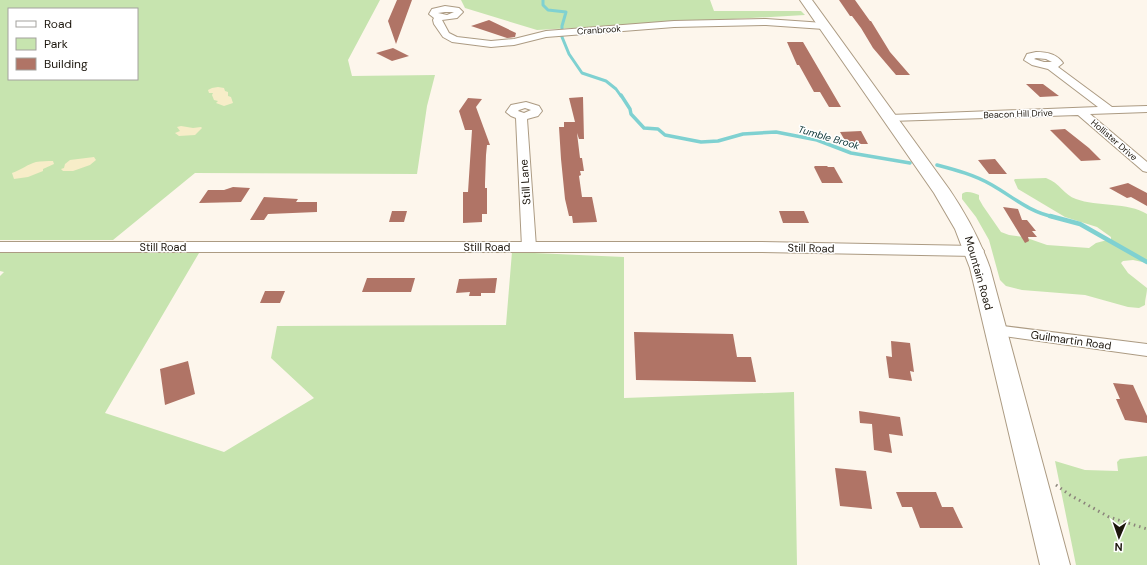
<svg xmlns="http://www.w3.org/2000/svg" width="1147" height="565" viewBox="0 0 1147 565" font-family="'DM Sans',sans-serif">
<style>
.green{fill:#c7e4af;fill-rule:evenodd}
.sand{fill:#f7edc8}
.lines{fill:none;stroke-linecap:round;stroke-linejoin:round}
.stream-far2{stroke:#7fd1d1;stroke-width:3}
.stream-far1{stroke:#7fd1d1;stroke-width:3.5}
.stream{stroke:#7fd1d1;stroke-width:4.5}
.building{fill:#b07466}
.minor-casing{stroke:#ac9b83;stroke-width:2}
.tertiary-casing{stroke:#ac9b83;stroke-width:2}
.secondary-casing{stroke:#ac9b83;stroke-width:2}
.path{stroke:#8b847b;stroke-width:3;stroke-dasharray:1.5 4;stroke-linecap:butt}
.minor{fill:#fff;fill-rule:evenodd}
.tertiary{fill:#fff;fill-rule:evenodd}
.secondary{fill:#fff;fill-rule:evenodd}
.labels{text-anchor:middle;stroke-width:3;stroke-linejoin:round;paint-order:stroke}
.far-street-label{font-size:9px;fill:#1c160d;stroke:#fff}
.far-water-label{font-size:10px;font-style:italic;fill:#093233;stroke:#fff}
.street-label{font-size:11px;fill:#1c160d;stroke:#fff}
</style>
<rect width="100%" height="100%" fill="#fdf6ec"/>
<path class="green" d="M0,0h380l-32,60 4,16 83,-1 -8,31 -10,68 -222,-1 -82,67h-113zM9,9h128v70h-128z
M461,0h249l4,11h87l4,4 -268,15 -72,-22z
M1046,178c14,5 18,17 30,21 21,8 52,3 71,15v49l-14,-3 -10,1 -2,2 7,10 19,15c0,6 -2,10 -2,17l-6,3 -11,-1 -43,-12 -63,-5 -16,-4 -6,-6 -11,-40 -13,-23 -14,-18v-5c4,-4 12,-1 17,1v4l4,7 18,26 8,3 15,2 23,8 42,3 7,-5 15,-4v-2l-14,-10 -32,-10 -47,-28 -4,-9 1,-1z
M0,252l199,1 -94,160 119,39 90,-54 -43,-40 6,-32 229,-1 6,-73 112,5v141l170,-6 3,173h-797v-289l4,-4 -4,-1z
M1147,456v109h-71l-21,-104 30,9 33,1 -1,-9 3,-3z"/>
<path class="sand" d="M218,87l6,1 1,3 3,1v4l3,1 2,6 -9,3 -8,-3 2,-2 -4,-1 -2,-5 1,-2h-4l-1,-3 4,-2z
M181,126l12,2 8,-1 1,1 -7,7 -16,1 -4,-3 5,-2 -3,-4z
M94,157l2,3 -6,5 -17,6h-10l-2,-2 3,-1 1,-4 5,-4z
M53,161l1,3 -11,5v2l-15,6 -14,2 -2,-6c9,-3 16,-9 24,-11 5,-1 12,-1 17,-1z"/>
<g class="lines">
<path class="stream-far2" d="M543,0v5l5,5 18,2 -4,14v11l7,17 13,19 24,8 10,8 5,7"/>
<path class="stream-far1" d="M621,95l9,14 1,5 13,14 14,1 7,6 36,7 17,-1 25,-7 33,-2 41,8 34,13 59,10
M937,165c19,5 38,10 55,20 21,12 37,27 62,32"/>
<path class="stream" d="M1050,216l30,8 67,38"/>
</g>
<path class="building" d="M397,0h15l-16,44 -8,-23z
M839,0h16l15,21h1l19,31 20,23h-14l-23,-27 -12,-20 -9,-12h-2z
M489,20l27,13 -1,4 -8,1 -36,-12z
M787,42h16l38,65h-12l-9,-15h-6l-15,-27h-2z
M393,48l16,8 -17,5 -16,-8z
M1026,84h17l16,12 -19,1z
M583,97l1,42h-5l-2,-6 3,25h2l2,13h-4l1,4 -2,1 3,21h10l5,25 -24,1 -1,-7h-3l-4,-17 -4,-40 -2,-32h5v-5h11l-6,-24z
M468,98l14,1 -6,8 14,38h-3l-1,10 -1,28v5h2v26h-5v8l-19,1v-31h5l4,-62h-7l-6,-19z
M1065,129l24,19 12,12 -20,1 -31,-31z
M861,131l7,13h-21l-7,-12z
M995,159l12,15h-18l-11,-14z
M814,166h13l1,1h6l9,16h-21l-8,-16h1z
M1128,183l19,10v13l-16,-9 -4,1 -18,-10z
M233,187l17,1 -9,14 -42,1 9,-13h16z
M264,197l34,2 -2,3h21v10l-49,2 -4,6h-14z
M1003,207l15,2 4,11h5l9,11h-4l5,6h-9l1,4 -4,2z
M392,211h15l-3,11h-15z
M779,211h25l5,12h-26z
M367,278h48l-4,14h-49z
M497,278l-2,15h-14v3h-12l1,-4 -14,1 3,-14z
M265,291h20l-5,12h-20z
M634,332l99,2 4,23h14l5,25 -120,-2z
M891,341l19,2 4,29 -4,-1 2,10 -23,-3 -3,-22 6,1z
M188,361l7,33 -30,11 -5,-36z
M1113,383l20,2 14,31v7l-22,-3 -9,-21h4z
M859,411l41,6 3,19 -14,-2 3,19 -18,-3 -2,-26 -12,-1z
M835,468l31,3 6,38 -32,-3z
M896,492h40l6,15h11l10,21h-43l-8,-21h-10z"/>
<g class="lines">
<g class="minor-casing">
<path id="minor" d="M445,6l14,2 4,4 -6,6 -15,2 7,13 8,4 34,4 23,-2 32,-8 128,-10 92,-2 58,4 5,3 -5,3 -58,-4 -92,2 -128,10 -32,8 -23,2 -39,-5 -9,-5 -9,-13 -1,-4 1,-2 -5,-4 3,-5zM445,12h9l-7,3 -9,-2z
M1036,52c11,0 21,2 27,11l-5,4 54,40 35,-1v6l-57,2 57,48v10l-4,-1 -65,-56 -188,6 -6,-3 6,-3 208,-8 -50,-38 -16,-4 -8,-5 3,-6zM1036,58l10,1 6,3h-8l-10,-3z
M526,102l13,4 3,5 -4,5 -11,3 9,128 -2,3 -5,1 -5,-1 -2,-3 -6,-129 -5,-2 -5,-4 5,-7zM525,108l6,2 -7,3 -6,-2 1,-1z
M995,325l152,19v12l-158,-22 -2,-4 2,-4z"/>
</g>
<g class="tertiary-casing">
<path id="tertiary" d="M0,242h759l216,4 6,1 3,4 -3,4 -6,1 -216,-4h-759z"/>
</g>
<g class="secondary-casing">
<path id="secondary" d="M800,0h12l137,189c17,25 31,51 41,79l80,297h-30l-70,-297 -15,-39 -21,-36z"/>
</g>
<path class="path" d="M1056,485l14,10 39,22 38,12"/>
<use href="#minor" class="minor"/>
<use href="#tertiary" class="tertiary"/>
<use href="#secondary" class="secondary"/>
</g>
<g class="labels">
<g class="far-street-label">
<text transform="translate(599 30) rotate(-4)" y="3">Cranbrook</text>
<text transform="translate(1018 114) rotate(-2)" y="3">Beacon Hill Drive</text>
<text transform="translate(1114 140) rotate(41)" y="3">Hollister Drive</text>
</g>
<g class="far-water-label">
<text transform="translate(829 137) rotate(16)" y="4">Tumble Brook</text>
</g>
<g class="street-label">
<text transform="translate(525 182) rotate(-94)" y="4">Still Lane</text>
<text x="163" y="251">Still Road</text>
<text x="487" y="251">Still Road</text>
<text transform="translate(811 248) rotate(1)" y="4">Still Road</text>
<text transform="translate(979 273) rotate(74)" y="4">Mountain Road</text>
<text transform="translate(1071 340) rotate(8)" y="4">Guilmartin Road</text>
</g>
</g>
<rect x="8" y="8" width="130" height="72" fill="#ffffff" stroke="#a4a29e"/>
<rect x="16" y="21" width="20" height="6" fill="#ffffff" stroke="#a4a29e"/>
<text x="44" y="28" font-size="12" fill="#1c160d">Road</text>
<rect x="16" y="38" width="20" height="12" fill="#c7e4af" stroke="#a4a29e"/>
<text x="44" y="48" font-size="12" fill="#1c160d">Park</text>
<rect x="16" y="58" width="20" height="12" fill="#b07466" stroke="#a4a29e"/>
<text x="44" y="68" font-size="12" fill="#1c160d">Building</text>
<g transform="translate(1119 537) rotate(182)" stroke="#ffffff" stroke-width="3" paint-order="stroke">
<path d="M0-3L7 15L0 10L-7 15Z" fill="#1c160d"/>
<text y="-6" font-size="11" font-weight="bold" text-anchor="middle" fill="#1c160d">N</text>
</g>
</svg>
